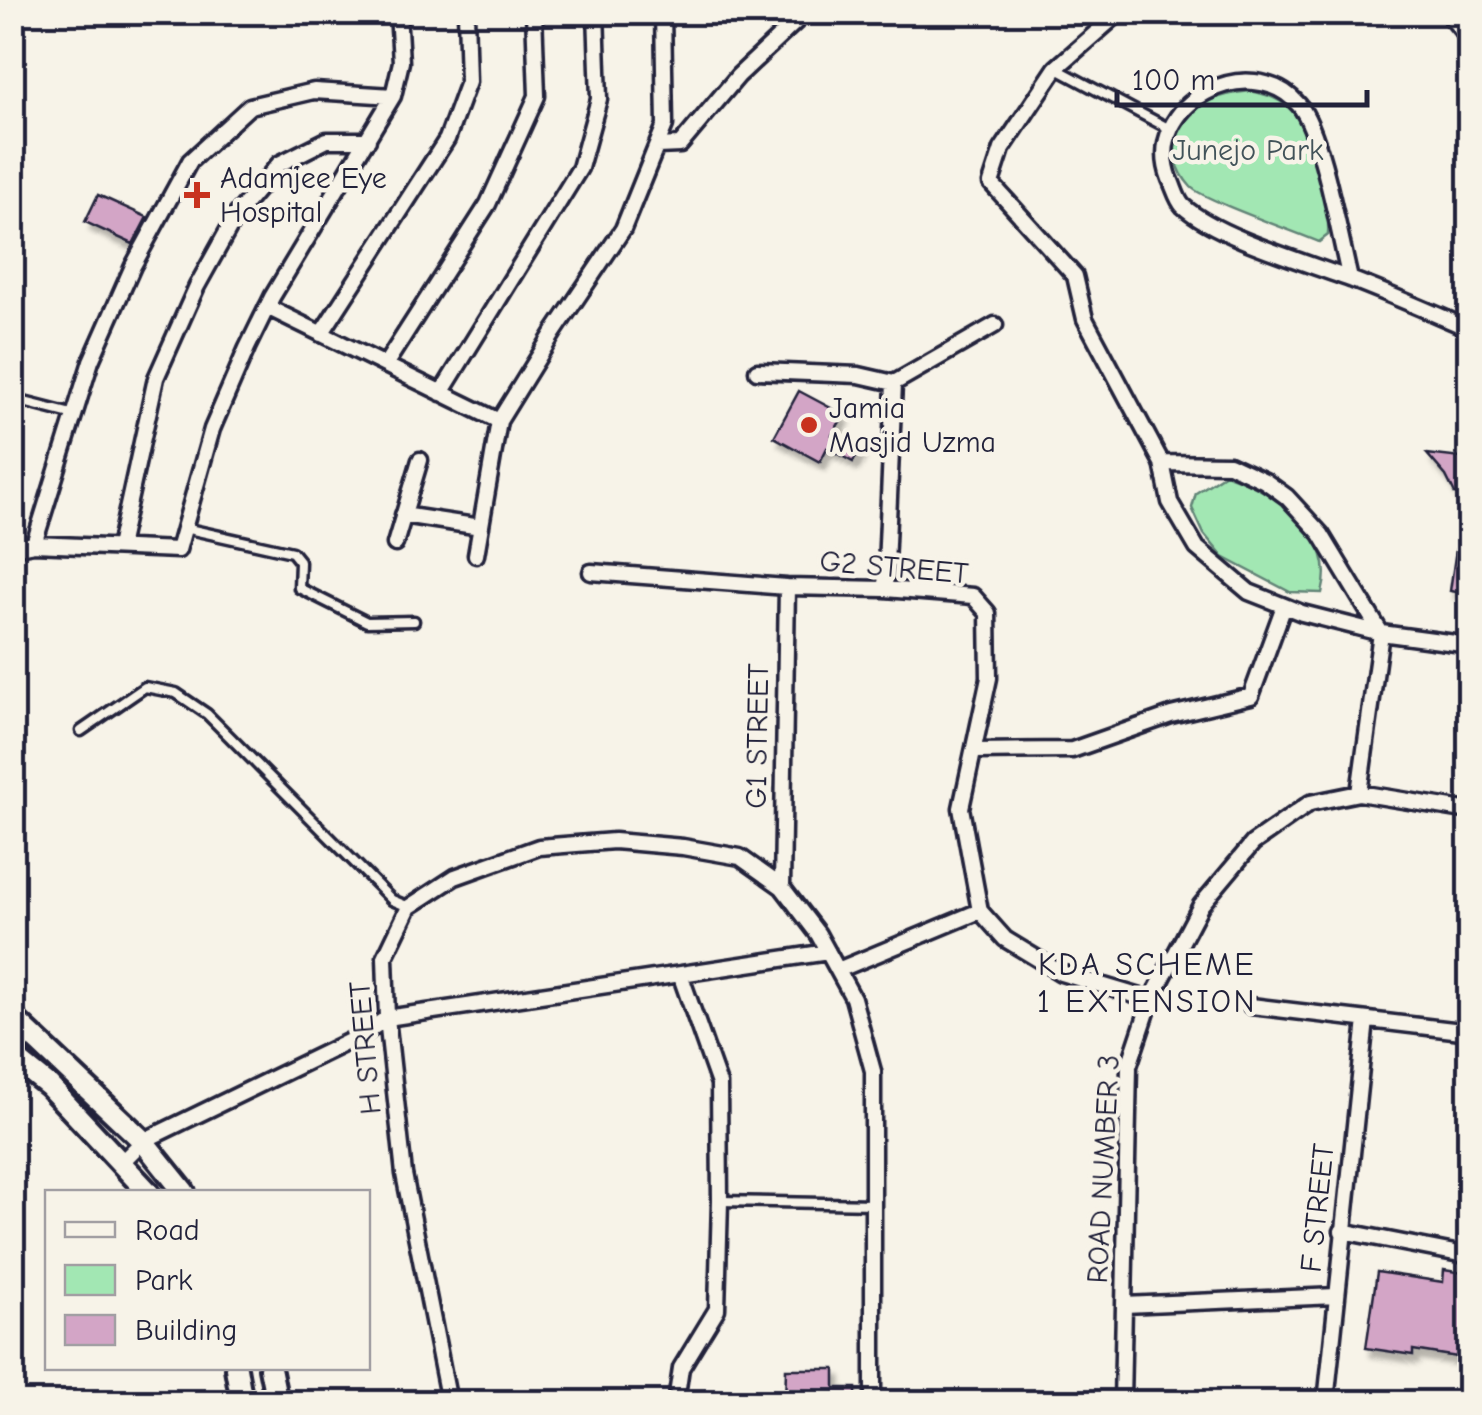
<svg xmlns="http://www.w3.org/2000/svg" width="1482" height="1415" viewBox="0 0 1482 1415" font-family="'Comic Neue',sans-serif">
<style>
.green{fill:#a2e7b3;stroke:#628477;stroke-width:2.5}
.building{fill:#d3a5c6;stroke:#22223b;stroke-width:2.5;filter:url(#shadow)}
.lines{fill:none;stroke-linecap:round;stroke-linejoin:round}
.service-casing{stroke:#22223b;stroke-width:15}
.minor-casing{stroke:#22223b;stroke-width:21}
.secondary-casing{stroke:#22223b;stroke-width:28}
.service{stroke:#f7f3e8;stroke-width:8}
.minor{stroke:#f7f3e8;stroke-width:14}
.secondary{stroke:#f7f3e8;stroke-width:20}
.poi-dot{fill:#c8321e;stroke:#f7f3e8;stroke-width:4}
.labels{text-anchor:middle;stroke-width:9;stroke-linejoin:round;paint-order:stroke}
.park-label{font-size:30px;fill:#425359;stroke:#f7f3e8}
.poi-label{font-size:30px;fill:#22223b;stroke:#f7f3e8;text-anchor:start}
.street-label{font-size:30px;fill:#22223b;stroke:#f7f3e8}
.neighbourhood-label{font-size:32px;letter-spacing:2.5px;fill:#22223b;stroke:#f7f3e8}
</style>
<defs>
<filter id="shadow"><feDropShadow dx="5" dy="8" stdDeviation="2.5" flood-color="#0004"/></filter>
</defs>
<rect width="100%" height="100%" fill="#f7f3e8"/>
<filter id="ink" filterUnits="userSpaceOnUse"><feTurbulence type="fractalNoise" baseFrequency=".01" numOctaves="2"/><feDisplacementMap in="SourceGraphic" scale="20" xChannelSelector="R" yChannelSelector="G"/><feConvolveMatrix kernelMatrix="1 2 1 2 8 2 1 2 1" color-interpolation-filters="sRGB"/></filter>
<g filter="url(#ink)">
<path class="green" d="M1251,91c17,4 29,7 42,21 19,20 37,96 35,123l-9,7c-23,-10 -117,-43 -128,-55 -15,-16 -21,-39 -12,-58 15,-28 43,-35 72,-38z
M1225,474c48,16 114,61 97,119l-32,-1 -67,-35 -19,-23 -12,-26 4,-15z"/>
<path class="building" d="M98,195l49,22 -14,27 -48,-22z
M799,391l45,24 -12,20 28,15 -7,12 -26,-14 -7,14 -46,-25z
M1427,454l43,5v37l-15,-2 -9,-18z
M1461,514h9v80l-20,-3z
M1444,1270l26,4v85l-57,-9v5l-47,-7 11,-76 66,10z
M786,1369h49v19h21v14h-71z"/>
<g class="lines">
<g class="service-casing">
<path id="service" d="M1443,12l27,33
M1057,69l111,59
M12,399l63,16
M184,528l108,24 8,10 -1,26 68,34 47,-1
M81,731l64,-44 31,6 31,21 185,186 17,7
M720,1201l154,3"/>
</g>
<g class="minor-casing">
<path id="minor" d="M1120,12l-64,56 -54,81 -11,34 84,93 10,43 77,144 8,39 27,46 52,44 53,21 79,20 89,12
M657,146l23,-1 58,-69 68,-64
M1350,279c-10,-40 -28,-147 -51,-174 -48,-57 -158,-1 -129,74 4,8 7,21 13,27 34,31 122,56 167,73 40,15 80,33 120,50
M267,307l232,114
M321,334l126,-195 21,-57 -2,-70
M385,365l103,-161 49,-108 -3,-84
M757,371l102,4 35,8 -9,206
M894,383l101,-58
M441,393l139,-225 19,-69 -3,-87
M1162,463l67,1 36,17 22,16 34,37 60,99 -22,160
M403,515l78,12
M34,544l57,-183 42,-95 57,-105 60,-55 64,-15 79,5
M395,544l25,-84
M119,547l37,-169 41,-92 40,-72 42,-50 48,-24h41
M12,548l22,-4 144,6 34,-121 35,-81 25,-51 121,-201 8,-34 -3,-50
M476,555l23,-134 55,-89 69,-103 42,-104 -2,-113
M591,572l196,15 98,2 88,7 15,17 1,65 -28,130 19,103 25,28 56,34 90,27
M975,751l97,-1 99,-35 80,-19 33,-90
M782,887l5,-300
M838,970l142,-59
M1251,1006l219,26
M122,1162l21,-21 219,-106 25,-17 441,-66
M1342,1231l128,25
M1124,1305l212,-9
M449,1402l-45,-228 -17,-156 -2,-61 24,-50 46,-30 84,-30 75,-6 69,6 57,10 42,30 36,47 35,64 20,73v331
M676,1402l5,-34 36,-59 3,-108 -1,-117 -39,-110
M1122,1402l7,-336 22,-66 50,-95 52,-62 57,-40 49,-10 111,18
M1326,1402l40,-382"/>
</g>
<g class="secondary-casing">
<path id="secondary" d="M12,1017l131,124 41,51
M12,1056l37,30 99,106
M236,1368l6,34
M270,1368l7,34"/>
</g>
<use href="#service" class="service"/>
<use href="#minor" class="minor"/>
<use href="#secondary" class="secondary"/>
</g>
</g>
<g class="poi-dot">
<path d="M192 180h10v10h10v10h-10v10h-10v-10h-10v-10h10z"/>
<circle cx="809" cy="425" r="10"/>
</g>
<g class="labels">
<g class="park-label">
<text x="1248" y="160">Junejo Park</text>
</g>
<g class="poi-label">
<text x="220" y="188">Adamjee Eye<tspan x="220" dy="34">Hospital</tspan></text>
<text x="829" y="418">Jamia<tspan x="829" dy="34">Masjid Uzma</tspan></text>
</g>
<g class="street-label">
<text transform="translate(894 567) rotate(5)" y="10">G2 STREET</text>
<text transform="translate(757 736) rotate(-89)" y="10">G1 STREET</text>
<text transform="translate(365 1048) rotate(-95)" y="10">H STREET</text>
<text transform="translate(1103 1169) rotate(-87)" y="10">ROAD NUMBER 3</text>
<text transform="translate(1317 1208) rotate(-84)" y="10">F STREET</text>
</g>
<g class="neighbourhood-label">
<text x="1147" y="975">KDA SCHEME<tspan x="1147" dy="37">1 EXTENSION</tspan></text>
</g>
</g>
<rect width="1482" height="1415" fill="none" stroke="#f7f3e8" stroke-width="50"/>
<rect x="25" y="25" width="1432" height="1365" fill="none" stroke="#22223b" stroke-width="4" filter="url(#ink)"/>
<rect x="45" y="1190" width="325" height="180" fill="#f7f3e8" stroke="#a29fa3" stroke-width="2.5"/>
<rect x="65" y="1222" width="50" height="15" fill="#f7f3e8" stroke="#a29fa3" stroke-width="2.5"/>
<text x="135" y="1240" font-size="30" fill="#22223b">Road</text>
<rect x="65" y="1265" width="50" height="30" fill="#a2e7b3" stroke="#a29fa3" stroke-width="2.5"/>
<text x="135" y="1290" font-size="30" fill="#22223b">Park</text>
<rect x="65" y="1315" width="50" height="30" fill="#d3a5c6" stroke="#a29fa3" stroke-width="2.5"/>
<text x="135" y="1340" font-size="30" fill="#22223b">Building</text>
<path d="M1117 90v15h250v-15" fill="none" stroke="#22223b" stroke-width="5"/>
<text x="1132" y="90" font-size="30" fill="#22223b" stroke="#f7f3e8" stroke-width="8" paint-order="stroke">100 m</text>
</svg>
